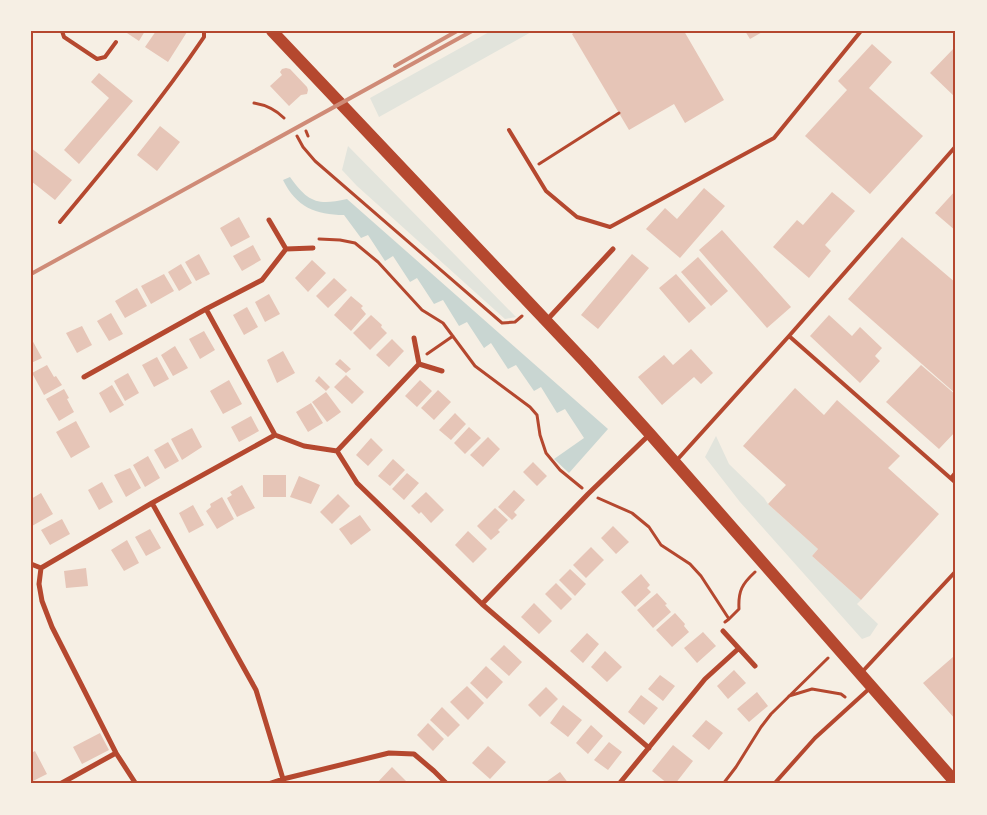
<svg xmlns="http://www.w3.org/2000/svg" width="987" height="815" viewBox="0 0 987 815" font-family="Arial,sans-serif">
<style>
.green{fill:#e2e4dc}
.water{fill:#c9d6d2}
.building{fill:#e6c5b7}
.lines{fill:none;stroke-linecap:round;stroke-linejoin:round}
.path{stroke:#b5482f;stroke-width:3}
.service{stroke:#b5482f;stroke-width:4}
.minor{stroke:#b5482f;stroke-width:5}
.primary{stroke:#b5482f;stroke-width:12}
.rail{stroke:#cf8b77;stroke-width:4}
.neatline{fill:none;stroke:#b5482f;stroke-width:2}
</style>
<rect width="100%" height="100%" fill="#f6efe4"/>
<path class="green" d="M491,31h42l-154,86 -9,-19z
M348,146l168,171 -11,2 -148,-133 -15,-16z
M716,436l13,28 35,34 4,6 50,45 -6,7 49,44 -4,4 21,20 -8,12 -8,3 -122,-137 -35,-45z"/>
<path class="water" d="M290,177c18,25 27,29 57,22l261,230 -39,44 -15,-14 30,-21 -19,-29 -8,4 -16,-26 -7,4 -18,-26 -8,4 -17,-26 -7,5 -17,-26 -8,4 -16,-26 -9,4 -17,-26 -7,4 -17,-26 -8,5 -17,-26 -7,3 -17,-23c-28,0 -48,-8 -61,-35z"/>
<path class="building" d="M124,31h21l-6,10z
M156,31l31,1 -19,30 -23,-15z
M576,31h108l40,69 -39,23 -11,-19 -45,26 -57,-96z
M745,31h19l-14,8z
M872,44l20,18 -23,26 54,48 -53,58 -65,-58 42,-46 -9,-9z
M956,46v49l-1,2 -25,-24z
M286,68l4,1 17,18 1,3 -1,4 -6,1 -12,11 -19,-20 12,-11 -2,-3 2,-3z
M99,73l34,28 -54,63 -15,-14 45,-52 -18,-16z
M160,126l20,16 -23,29 -20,-16z
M31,148l41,32 -17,20 -24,-19z
M704,188l21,18 -45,52 -34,-29 19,-21 12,11z
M956,190v41l-21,-18z
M832,192l23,19 -30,34 6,6 -22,27 -36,-31 24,-27 6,5z
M239,217l11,20 -19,10 -11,-19z
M722,230l69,77 -24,21 -68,-78z
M902,237l54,46v111l-108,-95z
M253,245l8,15 -19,11 -9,-15z
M199,254l11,20 -14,7 -11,-19z
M632,254l17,14 -51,61 -17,-14z
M698,257l30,34 -17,15 -30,-34z
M312,260l14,13 -18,19 -13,-14z
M181,264l11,19 -13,8 -11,-19z
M164,274l10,17 -23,13 -10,-18z
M676,274l30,34 -17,15 -30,-35z
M334,278l13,12 -19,18 -12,-12z
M137,288l10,18 -22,12 -10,-17z
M269,294l11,20 -15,8 -10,-20z
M351,296l12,10 -2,2 5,6 -15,17 -17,-16z
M247,307l11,20 -14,8 -11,-20z
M111,313l12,21 -14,7 -12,-20z
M371,315l11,10 -1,2 6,6 -17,17 -17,-17z
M829,315l23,21 8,-9 22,21 -7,8 5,5 -20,22 -50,-47z
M82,326l10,19 -15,8 -11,-20z
M204,331l11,19 -15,9 -11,-20z
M31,338l11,20 -11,5z
M392,339l12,12 -15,16 -13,-12z
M175,346l13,22 -15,8 -12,-21z
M691,349l22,24 -12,11 -7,-7 -32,28 -24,-28 26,-22 9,10z
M283,351l12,22 -18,10 -10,-23z
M157,357l12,22 -15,8 -12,-22z
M340,359l11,10 -5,4 -11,-9z
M47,365l7,12 2,-1 6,9 -18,10 -12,-22z
M921,365l35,30v36l-17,18 -53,-47z
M128,373l11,20 -14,8 -11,-20z
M346,375l18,17 -12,12 -18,-17z
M319,376l11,11 -4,4 -11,-10z
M229,380l13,24 -19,10 -13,-23z
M420,380l12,11 -15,16 -12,-11z
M112,385l12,20 -14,8 -11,-20z
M795,388l29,27 13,-15 63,56 -12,12 51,46 -78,86 -49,-44 6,-7 -50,-45 18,-19 -43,-39z
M64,389l5,9 -2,1 7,13 -15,9 -13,-22z
M438,390l13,12 -17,18 -13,-12z
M326,392l15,20 -14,10 -15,-20z
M311,403l12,20 -15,9 -12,-20z
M455,413l11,11 -15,16 -12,-10z
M251,416l8,15 -20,11 -8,-15z
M76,421l14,26 -19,11 -15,-26z
M469,427l12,11 -16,16 -11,-11z
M192,428l10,19 -20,13 -11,-21z
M488,437l12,12 -17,18 -13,-12z
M371,438l12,12 -15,16 -12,-11z
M168,442l11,19 -14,8 -11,-19z
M148,456l12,22 -15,9 -12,-22z
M393,459l12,11 -15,16 -12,-10z
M533,462l14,14 -10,10 -14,-14z
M130,468l11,20 -15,9 -12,-22z
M407,473l12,10 -15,17 -12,-11z
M263,475h23v22h-23z
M299,476l21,9 -9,19 -21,-7z
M102,482l11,20 -14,8 -11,-20z
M242,485l13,23 -18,9 -10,-19 5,-3 -2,-3z
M514,490l11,10 -11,12 3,3 -5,5 -14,-13z
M426,492l18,18 -13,13 -10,-11 -2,2 -8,-8z
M41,493l12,21 -21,12 -1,-27z
M338,494l12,12 -18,18 -12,-12z
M222,497l12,22 -17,10 -11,-18 5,-4 -1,-3z
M193,505l11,20 -15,8 -10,-20z
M495,508l13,12 -10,10 2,2 -9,8 -14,-14z
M360,515l11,15 -20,15 -12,-16z
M62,519l8,15 -20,11 -9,-15z
M613,526l16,16 -13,12 -15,-16z
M150,529l11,19 -15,8 -11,-19z
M468,531l19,18 -14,14 -18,-18z
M127,540l12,23 -15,8 -13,-21z
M591,547l13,13 -18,18 -13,-13z
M86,568l2,18 -22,2 -2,-17z
M570,569l16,15 -11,12 -16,-16z
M641,574l9,11 -3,3 4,4 -16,15 -14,-15z
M556,583l16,16 -11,11 -16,-16z
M657,593l10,11 -2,1 6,7 -18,16 -16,-18z
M534,603l18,18 -13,13 -18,-17z
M675,613l10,11 -1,2 5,6 -17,15 -16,-17z
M703,632l13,14 -19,17 -13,-15z
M587,633l12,11 -16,19 -13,-12z
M504,645l18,17 -13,14 -19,-17z
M605,651l17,16 -15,15 -16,-15z
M953,657l3,4v59l-33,-37z
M486,666l17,16 -16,17 -17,-16z
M734,670l12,13 -18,16 -11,-13z
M660,675l15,11 -12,15 -15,-12z
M467,686l17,17 -16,17 -18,-18z
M546,687l12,12 -18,18 -12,-12z
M757,692l11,14 -19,16 -12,-13z
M641,695l17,13 -14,17 -16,-13z
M563,705l19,15 -14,17 -18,-14z
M442,707l18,18 -12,12 -18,-17z
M706,720l17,13 -14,17 -17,-14z
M428,723l16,16 -11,12 -16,-16z
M591,725l12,11 -15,18 -12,-11z
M100,733l9,17 -27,14 -9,-17z
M609,742l13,10 -14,18 -14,-10z
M673,745l20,16 -18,23h-7l-16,-13z
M488,746l18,16 -16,17 -18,-16z
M35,751l12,23 -16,8v-29z
M392,767l17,17h-33z
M560,772l9,12h-26z"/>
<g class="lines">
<path class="path" d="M254,103c12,2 22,7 30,15
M306,131l2,5
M297,136l6,11 12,14 187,162 13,-1 7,-6
M539,164l80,-51
M319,239l21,1 15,3 23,19 44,48 21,13 32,43 55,41 7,8 3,20 6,18 14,17 22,18
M427,354l26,-18
M598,498l34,15 17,14 12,18 29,19 11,12 28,43 -4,3
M729,619l10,-10c-1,-18 3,-25 16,-37
M789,696l23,-7 29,5 4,3
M723,784l13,-17 25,-40 10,-13 57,-56"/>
<path class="service" d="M62,31l2,6 33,22 8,-2 11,-15
M509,130l37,61 31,26 33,10 164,-89 87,-107
M60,222c50,-60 100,-120 144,-185v-6
M789,336l167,147
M677,460l112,-124 167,-190
M951,478l5,-6
M862,672l94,-101
M774,784l41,-46 55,-50"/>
<path class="minor" d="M286,249l27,-1
M206,309l56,-29 24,-31 -17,-29
M546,321l67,-72
M414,338l5,26
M419,364l23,7
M84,377l122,-68 69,126
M337,451l82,-87
M152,503l104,187 27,89
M31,564l10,4
M41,568l111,-65 123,-68 29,11 33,5 20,32 125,121 167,144
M41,568l-2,16 3,17 10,26 64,126 20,31
M482,604l106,-110 62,-60
M723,631l32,35
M60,784l56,-31
M268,784l15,-5 106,-26 25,1 20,17 13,13
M619,784l86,-105 33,-30"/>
<path class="primary" d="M272,31l313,331 65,72 306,349"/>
<path class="rail" d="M395,66l62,-35
M31,274l441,-243"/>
</g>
<rect width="987" height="815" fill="none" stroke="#f6efe4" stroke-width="65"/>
<rect x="32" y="32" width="922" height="750" class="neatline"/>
</svg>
